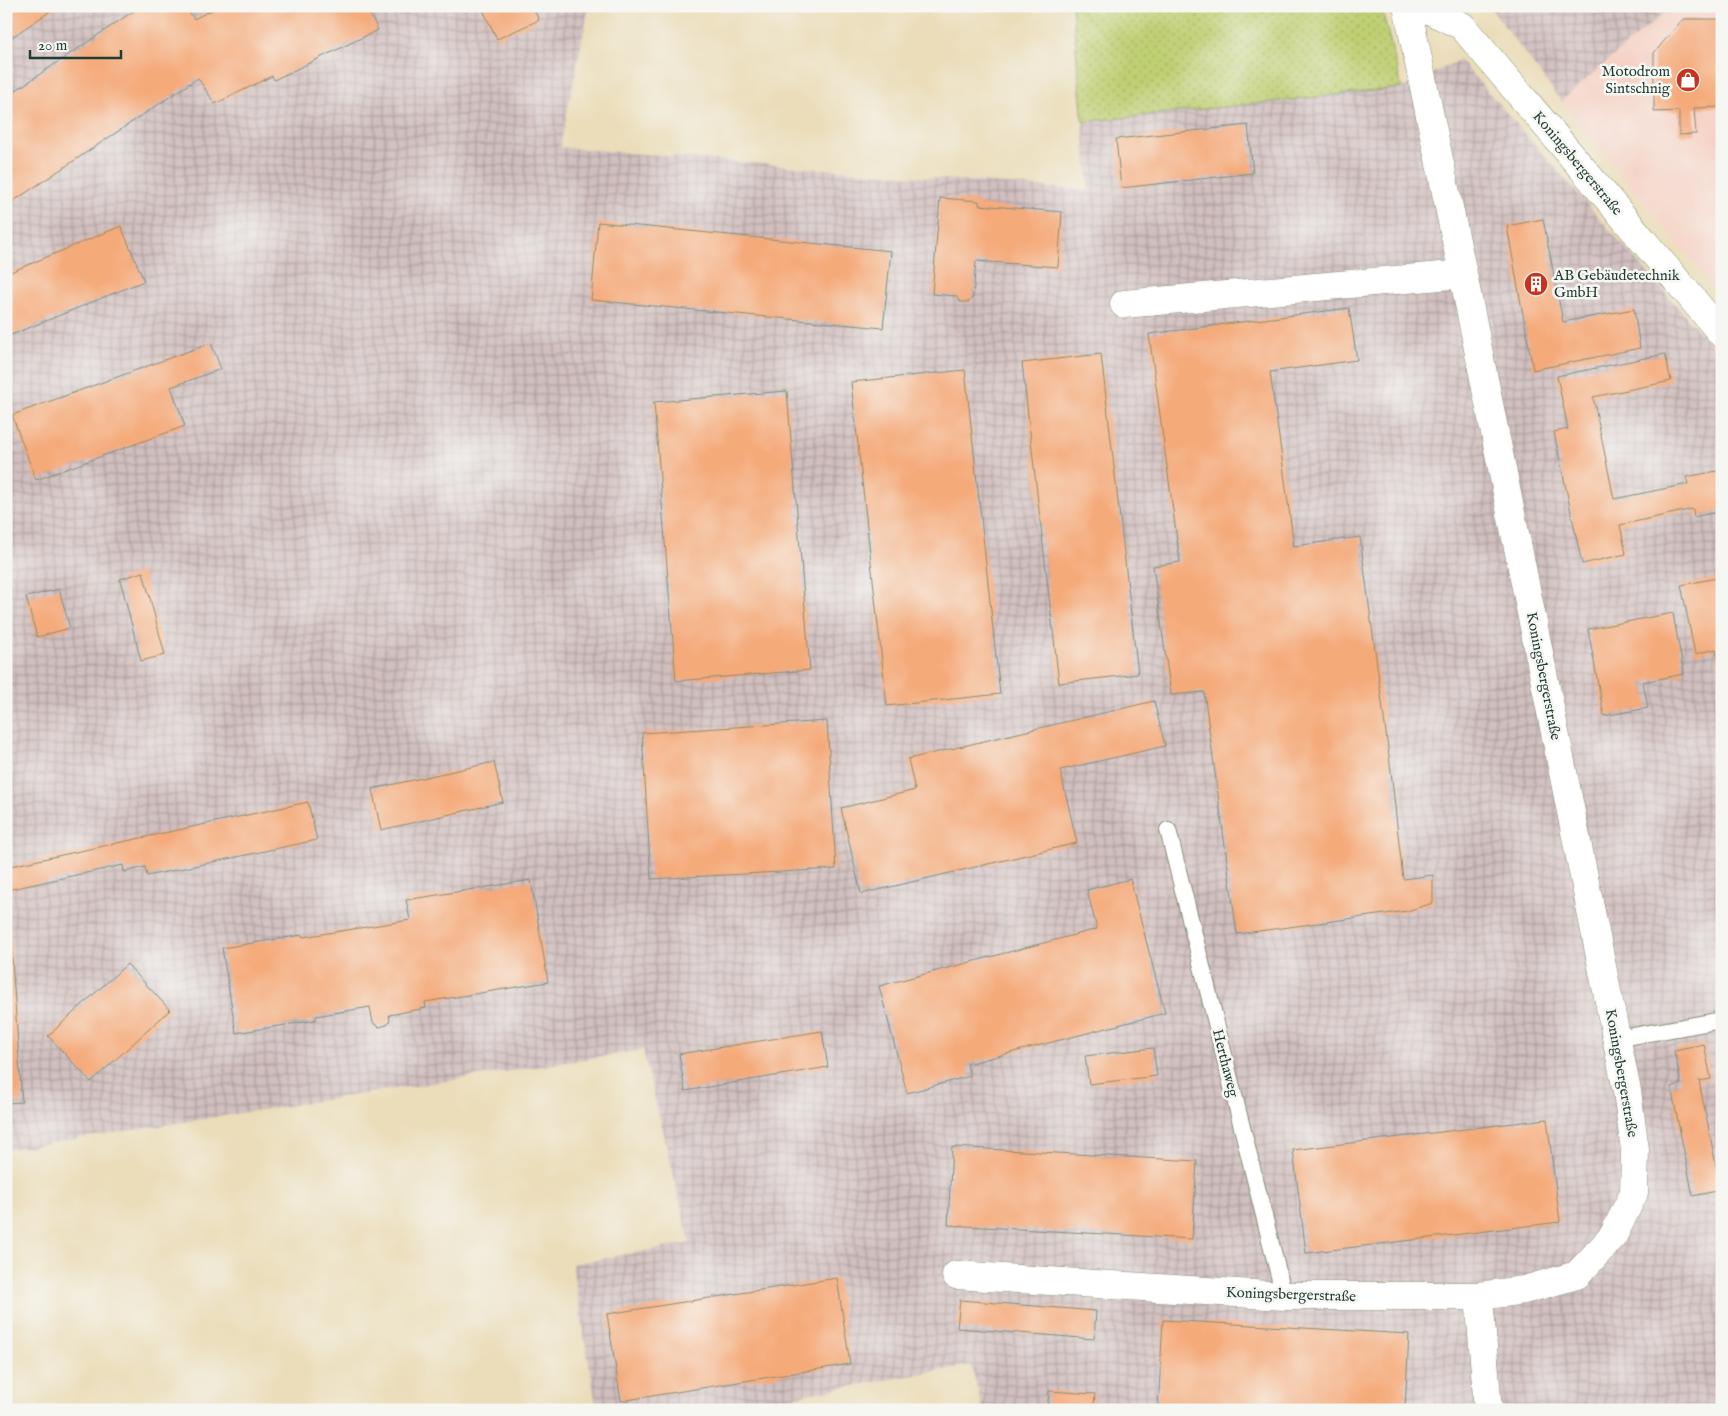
<svg xmlns="http://www.w3.org/2000/svg" width="1728" height="1416" viewBox="0 0 1728 1416" font-family="'IM FELL English',serif">
<style>
.built{fill:#f6d2c5}
.industrial{fill:url(#industrial-grid)}
.grass{fill:url(#grass-dots);stroke:#6f8653}
.building{fill:#f5aa7a}
.lines{fill:none;stroke-linecap:round;stroke-linejoin:round}
.lane-casing{stroke:#858d76;stroke-width:18}
.street-casing{stroke:#858d76;stroke-width:29}
.lane{stroke:#fff;stroke-width:16}
.street{stroke:#fff;stroke-width:28}
.labels{text-anchor:middle;stroke-width:5;stroke-linejoin:round;paint-order:stroke}
.poi-label{font-size:15px;fill:#1f3d34;stroke:#f6f6f2;text-anchor:end}
.street-label{font-size:15px;fill:#1f3d34;stroke:#f6f6f2}
</style>
<defs>
<pattern id="industrial-grid" width="8" height="8" patternUnits="userSpaceOnUse" patternTransform="scale(1.25)"><rect width="8" height="8" fill="#d1bfbf"/><path d="M0 4h8M4 0v8" fill="none" stroke="#a99c9c"/></pattern>
<pattern id="grass-dots" width="8" height="8" patternUnits="userSpaceOnUse" patternTransform="scale(1.25)"><rect width="8" height="8" fill="#bfcf72"/><path d="M2 2h.1M6 6h.1" fill="none" stroke="#9ba95e" stroke-width="1.8" stroke-linecap="round"/></pattern>
</defs>
<rect width="100%" height="100%" fill="#f6f6f2"/>
<filter id="ink" filterUnits="userSpaceOnUse"><feTurbulence type="fractalNoise" baseFrequency=".02" numOctaves="2"/><feDisplacementMap in="SourceGraphic" scale="10" xChannelSelector="R" yChannelSelector="G"/><feConvolveMatrix kernelMatrix="1 2 1 2 8 2 1 2 1" color-interpolation-filters="sRGB"/></filter>
<filter id="wash" filterUnits="userSpaceOnUse"><feTurbulence type="fractalNoise" baseFrequency=".0096" numOctaves="4" result="noise"/><feDisplacementMap in="SourceGraphic" scale="20" xChannelSelector="R" yChannelSelector="G"/><feGaussianBlur stdDeviation="1.12" result="paint"/><feColorMatrix in="noise" values="0 0 0 0 0 0 0 0 0 0 0 0 0 0 0 0 0 1.4 0 .05"/><feComposite in="paint" operator="in"/></filter>
<g filter="url(#wash)">
<rect width="100%" height="100%" fill="#ebddb9"/>
<path class="built" d="M1672,6h50v292l-161,-197z"/>
<path class="industrial" d="M6,6h583l-29,141 529,44 -6,-69 319,-34 58,-28 262,297v1053h-739l-12,-45 -254,45h-120l-25,-146 118,-21 -47,-193 -637,100z
M1489,6h183l-111,95z"/>
<path class="grass" d="M1072,6h309l21,82 -319,34z"/>
<g id="blocks">
<path class="building" d="M6,6h52l-52,35z
M141,6h44l9,13 26,-13h146l12,24 -104,50 -2,-4 -57,28 -17,-26 -192,128v-56l2,-1 -2,-2v-50z
M481,6h51l7,14 -42,19z
M1683,19h39v88l-28,1 2,26 -17,1v-24l-25,1v-59z
M1248,125l5,48 -132,15 -5,-49z
M940,198l39,3v4l83,7 -4,55 -82,-6 -3,36 -4,5h-9l-4,-6 -24,-2z
M1543,219l20,103 71,-13 6,39 -107,22 -26,-144z
M598,222l293,29 -8,77 -292,-28z
M121,226l23,55 -138,56v-63z
M1349,308l8,52 -87,12 24,174 66,-9 31,234 12,108 30,-4v28l-26,8 -170,23 -33,-242 -33,3 -18,-129 27,-4 -31,-228z
M211,343l10,26 -50,18 14,39 -149,54 -24,-65z
M1101,354l37,320 -79,9 -37,-320z
M1665,354l6,27 -78,16 21,102 74,-15 -2,-7 36,-7v41l-28,6 -1,-8 -73,16 6,29 -44,10 -28,-132 14,-3 -11,-53z
M965,370l35,324 -113,12 -36,-324z
M787,391l23,279 -134,11 -22,-279z
M143,572l22,83 -24,6 -21,-82z
M1722,577v97h-1l-5,-25 -21,5 -14,-69z
M59,589l11,39 -33,9 -11,-40z
M1673,613l11,61 -41,8 5,26 -44,8 -16,-87z
M6,645h3l1,36h-4z
M1154,701l11,45 -105,24 17,73 -216,51 -20,-86 74,-18 -7,-31z
M827,721l9,148 -185,10 -9,-146z
M494,762l9,40 -122,28 -9,-41z
M308,802l9,38 -170,36 -2,-9 -21,5 -1,-7 -116,25 -1,-23z
M1130,879l35,134 -198,51 3,12 -63,17 -28,-107 218,-57 -10,-39z
M531,880l17,102 -123,20 1,6 -37,7 1,5 -3,5 -8,2 -6,-4 -3,-16 -54,9v4l-80,13 -14,-85 80,-13 1,2 107,-17 -4,-20z
M6,931h4l12,171 -16,1z
M127,964l43,46 -79,72 -43,-46z
M822,1031l6,36 -143,24 -6,-37z
M1704,1044l7,35 -12,2 22,109 -28,6 -22,-109 10,-3 -7,-34z
M1153,1048l4,28 -68,8 -4,-28z
M1547,1119l13,103 -254,31 -13,-103z
M952,1147l245,14 -5,78 -244,-14z
M837,1278l13,86 -229,37 -14,-87z
M960,1300l136,11 -2,28 -137,-11z
M1163,1320l246,14 -4,76h-247z
M1049,1391l46,3 -1,12 39,2v2h-86z"/>
</g>
</g>
<g filter="url(#ink)">
<use href="#blocks" fill-opacity="0" stroke="#858d76" stroke-width="1"/>
<g class="lines">
<g class="lane-casing">
<path id="lane" d="M1168,830l116,466
M1616,1039l106,-19"/>
</g>
<g class="street-casing">
<path id="street" d="M1421,6l41,20 260,308
M1124,304l339,-30
M956,1275l328,21h195l45,-6 53,-15 36,-39 21,-43 1,-43 -8,-59 -164,-817 -56,-268
M1479,1296l9,114"/>
</g>
<use href="#lane" class="lane"/>
<use href="#street" class="street"/>
</g>
</g>
<defs>
<g id="shop-disc" transform="scale(1.25)"><circle r="9.5" fill="#c8321e" stroke="#f6f6f2"/><path d="M-5-2.5h2.3a2.7 3.5 0 0 1 5.4 0H5L5.5 6h-11ZM-1.5-2.5h3a1.5 2.3 0 0 0-3 0Z" fill="#fff"/></g>
<g id="building-disc" transform="scale(1.25)"><circle r="9.5" fill="#c8321e" stroke="#f6f6f2"/><path d="M-4-6H4V6H1V3H-1V6H-4ZM-2.5-4.3h1.7v1.8h-1.7ZM.8-4.3h1.7v1.8H.8ZM-2.5-1h1.7V.8h-1.7ZM.8-1h1.7V.8H.8Z" fill="#fff"/></g>
</defs>
<g fill-rule="evenodd">
<use href="#shop-disc" x="1688" y="80"/>
<use href="#building-disc" x="1536" y="284"/>
</g>
<g class="labels">
<g class="poi-label">
<text x="1670" y="76">Motodrom<tspan x="1670" dy="17">Sintschnig</tspan></text>
<text x="1554" y="280" text-anchor="start">AB Gebäudetechnik<tspan x="1554" dy="17">GmbH</tspan></text>
</g>
<g class="street-label">
<text transform="translate(1578 163) rotate(50)" y="5">Koningsbergerstraße</text>
<text transform="translate(1544 676) rotate(79)" y="5">Koningsbergerstraße</text>
<text transform="translate(1226 1063) rotate(76)" y="5">Herthaweg</text>
<text transform="translate(1622 1073) rotate(80)" y="5">Koningsbergerstraße</text>
<text transform="translate(1291 1294) rotate(2)" y="5">Koningsbergerstraße</text>
</g>
</g>
<rect width="1728" height="1416" fill="none" stroke="#f6f6f2" stroke-width="25"/>
<path d="M30 50v8h91v-8" fill="none" stroke="#1f3d34" stroke-width="2.5"/>
<text x="38" y="50" font-size="15" fill="#1f3d34" stroke="#f6f6f2" stroke-width="4" paint-order="stroke">20 m</text>
</svg>
